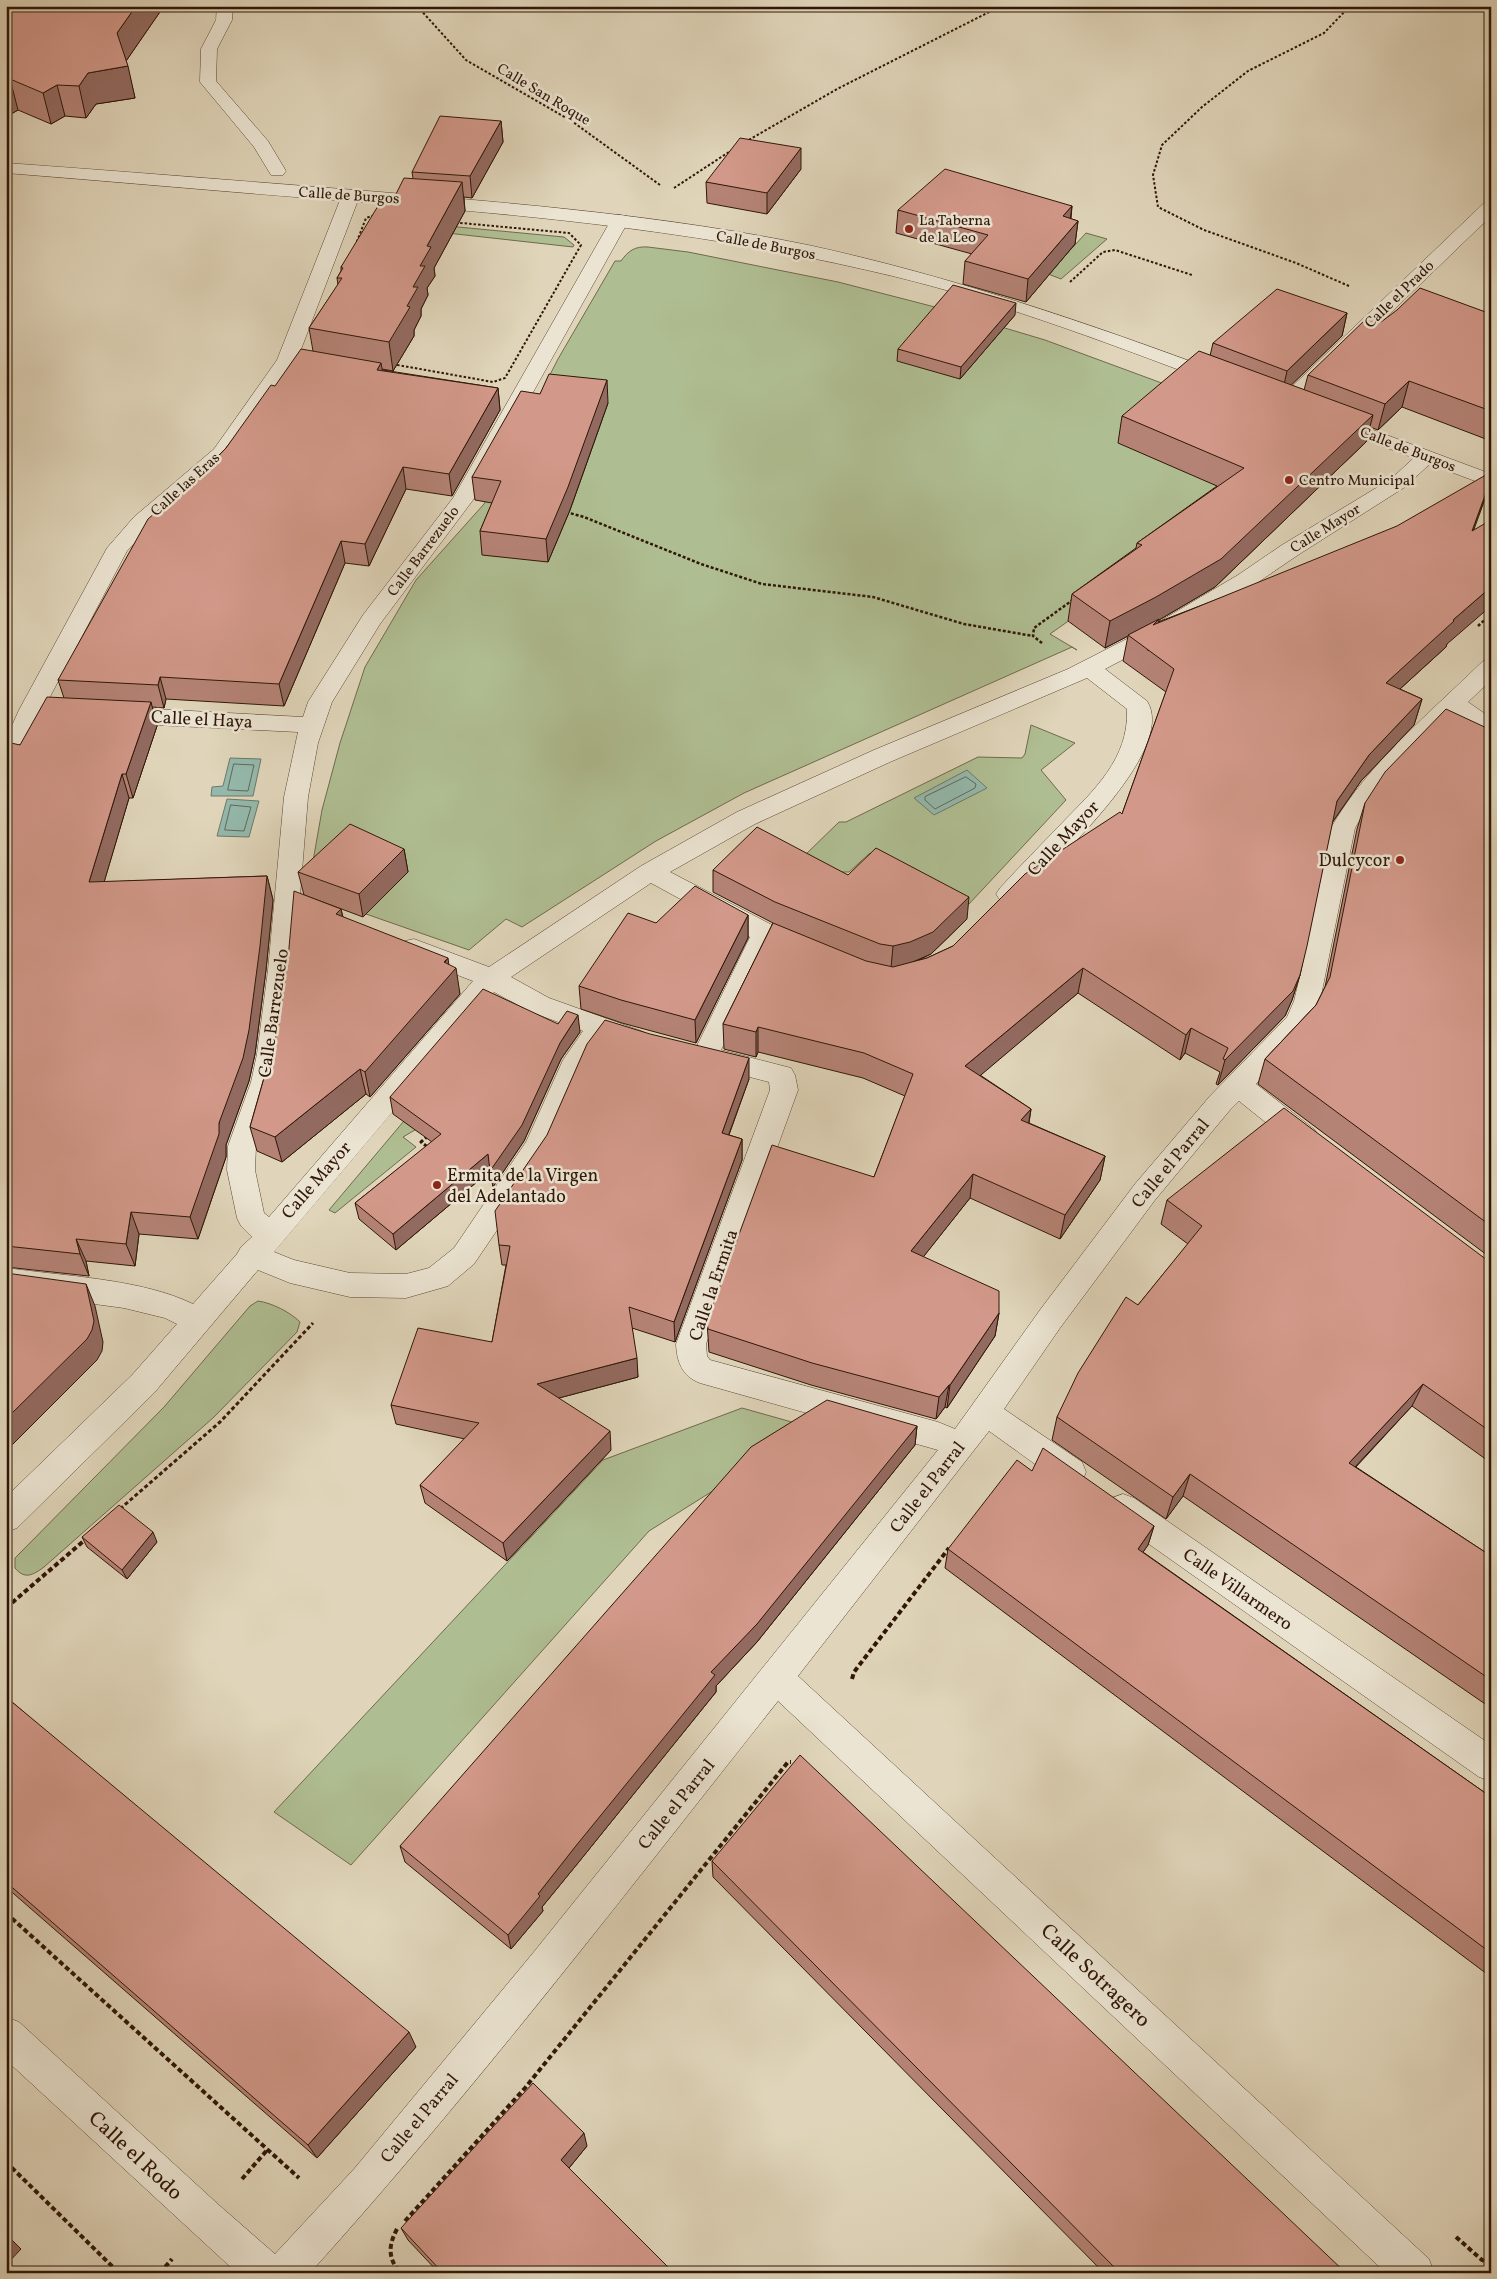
<svg xmlns="http://www.w3.org/2000/svg" width="1497" height="2279" viewBox="0 0 1497 2279" font-family="Vollkorn,serif">
<style>
.green{fill:#afbe92;stroke:#6f6a4c}
.water{fill:#94b9ac;stroke:#6c786a}
.lines{fill:none;stroke-linecap:round;stroke-linejoin:round}
.shore{stroke:#62685a;stroke-width:1}
.service-casing{stroke:#5b4634;stroke-width:1}
.minor-casing{stroke:#5b4634;stroke-width:1}
.tertiary-casing{stroke:#5b4634;stroke-width:1}
.path-far3{stroke:#2f1607;stroke-width:2;stroke-dasharray:2.5 2;stroke-linecap:butt}
.path-far2{stroke:#2f1607;stroke-width:2.5;stroke-dasharray:3 2;stroke-linecap:butt}
.path-far1{stroke:#2f1607;stroke-width:3;stroke-dasharray:4 2.5;stroke-linecap:butt}
.path{stroke:#2f1607;stroke-width:4;stroke-dasharray:5 3;stroke-linecap:butt}
.service{fill:#ebe4d2;fill-rule:evenodd}
.minor{fill:#ebe4d2;fill-rule:evenodd}
.tertiary{fill:#ebe4d2;fill-rule:evenodd}
.wall{fill:#b58376;stroke:#2f1607}
.shaded-wall{fill:#936a60;stroke:#2f1607}
.building{fill:#d29889;stroke:#2f1607}
.poi-dot{fill:#8f2418;stroke:#ebe4d2;stroke-width:2}
.labels{text-anchor:middle;stroke-width:5;stroke-linejoin:round;paint-order:stroke}
.far-street-label{font-size:15px;fill:#2f1607;stroke:#ebe4d2}
.far-poi-label{font-size:15px;fill:#2f1607;stroke:#ebe4d2;text-anchor:start}
.street-label{font-size:18px;fill:#2f1607;stroke:#ebe4d2}
.poi-label{font-size:18px;fill:#2f1607;stroke:#ebe4d2;text-anchor:end}
.near-street-label{font-size:21px;fill:#2f1607;stroke:#ebe4d2}
</style>
<rect width="100%" height="100%" fill="#e0d5ba"/>
<filter id="stains"><feTurbulence type="fractalNoise" baseFrequency=".004" numOctaves="4"/><feColorMatrix values="0 0 0 0 .2 0 0 0 0 .09 0 0 0 0 .02 0 0 0 .5 -.17"/></filter>
<radialGradient id="worn" r=".72"><stop offset=".6" stop-color="#630" stop-opacity="0"/><stop offset="1" stop-color="#630" stop-opacity=".3"/></radialGradient>
<path class="green" d="M373,219l191,18 10,8 -1,2 -198,-22z
M1086,233l21,6 -46,40 -13,-5z
M648,247l40,5 150,30 93,24 114,34 255,94 -206,169 -44,31 27,16 -5,-3 -328,146 -88,48 -134,86 -16,-8 -37,31 -103,-36 42,-42 -53,-25 -46,37 13,-74 18,-67 25,-76 51,-87 68,-76 74,-145 57,-98h6c7,-10 14,-15 27,-14z
M1031,725l44,18 -34,27 25,30 -97,104 -99,-51 -21,19h-19l-27,-15 36,-35h7l132,-65 44,1 3,-4z
M425,1096l24,14 -46,27 13,10 -81,66 -6,-3z
M258,1301c14,2 32,11 42,21l-3,10 -83,85 -170,150c-11,8 -19,13 -29,1v-10l4,-4 145,-147 86,-101z
M742,1408l71,20 -164,103 -298,334 -77,-53 329,-352z"/>
<path class="water" d="M230,758l31,1 -8,37h-42l1,-9 11,-1z
M967,770l20,18 -53,27 -20,-17z
M227,799l32,2 -10,36 -32,-1z"/>
<g class="lines">
<path class="shore" d="M234,764l20,1 -6,26 -20,-1z
M966,777l10,7 -1,4 -40,21 -10,-9v-3z
M231,805l20,2 -7,24 -19,-1z"/>
<g class="service-casing">
<path id="service" d="M217,6h16l-1,14 -15,29 -1,32 52,60 18,30 -3,4h-12l-17,-28 -54,-65 1,-33 15,-29z"/>
</g>
<g class="minor-casing">
<path id="minor" d="M351,190l6,1 3,4 -63,165 -33,49 -36,48 -78,70 -23,24 -84,159 -25,56 -4,6 -8,2v-35l13,-29 88,-162 27,-31 80,-68 63,-89 65,-165 3,-4z
M1491,201v15l-198,191 -7,2 -7,-2 -3,-4 3,-4 206,-197z
M620,215l6,1 3,4 -156,280 -93,124 -48,78 -14,41 -10,54 -14,173 -11,84 -6,28 -21,64 -1,24 9,43 5,4 204,-236 -68,-26 -4,-7 4,-7 9,-2 75,28 152,-101 96,-54 137,-62 194,-81 84,-43 86,-51 44,-30 109,-66 28,-26 7,-2 7,2 3,4 -3,4 -28,26 -107,68 -44,30 -86,51 -63,33 42,32c32,50 -97,165 -129,199l-9,3 -9,-3 -4,-6 4,-6c20,-22 41,-43 61,-64 33,-34 68,-65 66,-115l-40,-31 -197,84 -135,62 -85,48 104,54 38,15 4,7 -4,7 -9,2 -31,-11 -51,104 70,18 4,7 3,15 -92,254 1,12 3,4 228,62 17,7 85,-119 95,-126 75,-88 77,-79 7,-16 7,-29 30,-144c36,-64 100,-116 152,-167l8,-2v21l-23,22 23,16v19l-8,-2 -28,-20c-35,36 -76,69 -100,113l-35,173 -13,28 -51,55 59,46 4,8 -4,8 -10,3 -10,-3 -56,-45 -9,9 -75,90 -95,128 -56,81 78,53 4,10 -4,10 -11,4 -11,-4 -71,-51 -191,245 631,583 5,14h-48l-608,-572c-153,193 -303,389 -468,572h-73l-231,-213v-43l13,5 201,184 55,48 79,-85 179,-216 405,-503 -238,-67c-18,-7 -23,-21 -24,-39l94,-254 -1,-8 -73,-19 -4,-7 58,-119 -99,-54 -140,94 38,21 95,34 4,7 -4,7 -9,3 -29,-10 -19,25 -39,91 -74,109 -26,22 -42,12 -56,-1 -60,-14 -32,-13 -104,123 -137,135 -11,4v-35l126,-122 45,-51 -12,-6 -41,-10 -118,-16v-24c58,8 136,11 187,36l44,-50 4,-7 11,-10 -11,-11 -4,-8 -10,-48 1,-24 23,-64 6,-28 11,-84 16,-173 14,-65 -182,-9 -8,-3 -4,-5 4,-5 8,-3 187,10 5,-15 55,-87 90,-117 158,-278 3,-4zM494,992l37,20 52,19 -20,29 -37,82 -72,106 -25,20 -23,6 -56,-1 -56,-13 -20,-8z
M1123,1494l11,4 357,247v36l-12,-4 -367,-259 -5,-10 5,-10z"/>
</g>
<g class="tertiary-casing">
<path id="tertiary" d="M6,163c125,9 249,19 374,29 143,12 287,24 428,53 143,31 280,78 417,129l3,4 -3,4 -7,2 -7,-2c-111,-42 -224,-85 -340,-111 -185,-43 -374,-59 -563,-73 -101,-8 -201,-17 -302,-25z
M1333,415l158,59v13l-165,-62 -3,-4 3,-4z"/>
</g>
<path class="path-far3" d="M417,6l49,54 107,62 87,63
M745,142l94,-54 162,-82
M674,188l58,-38
M375,215l194,18 12,12 -76,133 -12,4 -174,-31v-11l47,-122z
M1070,282l33,-30 12,-2 77,25
M1349,286l-53,-23 -92,-33 -46,-23 -5,-32 9,-30 40,-38 46,-36 76,-38 26,-27"/>
<path class="path-far2" d="M566,512l18,5 117,47 61,20 111,13 91,27 69,12
M1478,626l13,-12
M1042,643l-9,-7 1,-8 40,-29"/>
<path class="path-far1" d="M428,1136l-7,6 8,6
M120,1509l100,-87 93,-99"/>
<path class="path" d="M6,1608l81,-70
M852,1679l2,-7 95,-124
M6,1913l293,265
M6,2162l113,111
M242,2179l26,-30
M405,2221l120,-133 263,-326h3
M397,2229c-9,17 -9,29 3,44
M1456,2237l26,23 9,4
M160,2273l12,-14"/>
<use href="#service" class="service"/>
<use href="#minor" class="minor"/>
<use href="#tertiary" class="tertiary"/>
</g>
<path class="wall" d="M6,6h158l-38,55 9,37 -39,6 -10,14 -21,-2 -14,8 -33,-14 -12,7z
M501,121l2,21 -31,56 -8,-1 1,14 -31,57 1,8 -8,12 1,7 -7,14v7l-7,14v6l-21,35 -11,-2 1,1 115,18 2,22 -48,86 -46,-7 -37,77 -24,-3 -61,143 -118,-7 -2,9 -12,-1 5,19 -24,72h-4l-25,84 163,-6 6,24 -7,70 -11,84 -6,27 -23,64v12l-28,82 -59,-5 -4,32 -49,-5 3,15 -83,-9v-518l14,-4 44,-47 -6,-18 147,-210 21,-22 49,-62 38,-35 -4,-23 29,-43 -1,-7 4,-7v-4l51,-65 21,-24 -1,-6z
M801,169l-34,45 -60,-11 -1,-21z
M1072,206l-1,13 7,2 -3,23 -49,58 -63,-18 2,-23 7,-7 -76,-21 2,-23z
M1347,313l-5,23 -51,49 13,5 4,-15 73,-53 110,-8v127l-89,-34 -24,23 -8,-3 -4,15 -151,145 -56,33 -1,2 328,-126 -13,34 -27,117 -46,42 22,10 -8,26 -53,56 -29,42 -32,152 -8,25 -7,16 -67,69 -2,-1 4,-12 -35,-19 -5,7 -102,-67 -98,82 51,34 -2,14 76,33 -5,24 -40,59 -90,-41 -47,59 76,56 -4,23 -48,72 -2,-1 -9,12 -125,-34 -102,-33 -2,-31 167,-144 31,-81 -42,-18 -105,-26 -2,5 -32,-8 -1,-25 50,-101 -60,-31v-22l135,5 119,44 -36,35 -12,6 8,-2 26,-12 169,-132 44,-122 -43,-31 5,-25 -23,12 -37,-27 4,-27 64,-46 1,-5 80,-57 -99,-43 4,-27 88,-60 3,-13z
M1015,315l-55,64 -63,-18 1,-12z
M540,394l68,9 -38,107 -22,52 -66,-7 -2,-24 12,-28 -17,-3 -3,-23z
M1491,730v528l-233,-174 7,-25 51,-54 9,-18 32,-158 8,-26z
M404,849l4,23 -45,45 -59,-22 -6,-23z
M341,909l2,8 106,48 11,29 -90,103 -4,-3 -84,68 -25,-11 -7,-24 28,-98 10,-70z
M748,915v23l-52,105 -74,-20 -41,-14 -2,-23 77,-63z
M558,1024l22,8 -19,27 -37,82 -31,46 -3,-16 -94,79 -37,-31 -4,-16 77,-61 -39,-28 -3,-17z
M749,1079l-20,56 13,4v21l-67,182 -43,-14 6,49 -79,21 52,52 -104,111 -82,-58 -5,-18 45,-46 -69,-15 -5,-19 101,-63 14,-77h-4l-3,-20z
M1167,1200l324,63v200l-79,-57 -56,61 135,89v152l-308,-212 -17,23 -114,-79 5,-23 81,-112 50,-61 -27,-20z
M917,1426l-2,19 -158,197 -41,44v6l-138,171 -36,44 1,4 -32,38 -106,-87 -5,-16z
M1032,1471l122,55 -6,19 -5,7 348,245v180l-546,-409 3,-19z
M82,1537l75,5 -30,37 -40,-32z
M6,1697l410,350 -99,111 -311,-271z
M712,1861l634,412h-242l-391,-396z
M587,2146l-18,22 105,105h-235l-31,-33 -7,-12z"/>
<path class="shaded-wall" d="M136,6h28l-40,58 -7,-31z
M128,66l7,32 -39,6 -10,14 -7,-32 9,-13z
M10,79l8,31 -12,7v-36z
M57,85l8,31 -14,8 -8,-31z
M501,121l2,21 -31,56 -2,-22z
M801,148v21l-34,45v-21z
M462,182l3,29 -31,57 1,8 -8,12 1,7 -7,14v7l-7,14v6l-21,35 -4,-29 24,-55 14,-41z
M1072,206l-3,22 -6,-12z
M1078,221l-3,23 -49,58 2,-23z
M1016,303l-1,12 -55,64 1,-12z
M1347,313l-5,23 -60,58 5,-23z
M381,363l4,22 -8,-15z
M607,380l1,23 -38,107 -22,52 -2,-23z
M1409,381l-7,26 -24,23 7,-26z
M498,388l2,22 -48,86 -3,-22z
M1373,415l-7,27 -151,145 -56,33 -5,24 -6,7 5,-26 -2,-1 -46,24 5,-27z
M403,467l3,22 -37,77 -4,-22z
M1491,480l-5,16 -22,61 8,-26z
M341,541l4,22 -61,143 -5,-22z
M1491,587v19l-44,38 -1,3 -68,62 8,-26 67,-63z
M160,677l6,22 -2,9 -6,-23z
M1422,699l-8,26 -53,56 -32,46 8,-26 32,-46z
M151,702l6,24 -24,72 -7,-24z
M122,774l7,24 -32,108 -8,-24z
M404,849l4,23 -45,45 -4,-23z
M267,876l6,24 -7,70 -11,84 -6,27 -23,64v12l-28,82 -8,-22 29,-94z
M969,897l-2,22 -36,35 -23,10 -17,4 2,-22z
M341,909l5,26 -10,-21z
M748,915v23l-52,105 -1,-23z
M448,958l2,16 6,-6 4,26 -90,103 -5,-25z
M1083,968l-5,25 -116,98 3,-25z
M1300,975l-8,25 -7,16 -67,69 7,-25z
M578,1015l2,17 -19,27 -37,82 -31,46 -3,-16 70,-128z
M758,1027v25l-2,5v-25z
M1191,1028l-6,25 -5,7 6,-25z
M749,1058v21l-27,74v-20z
M360,1069l6,25 -84,68 -7,-25z
M1031,1109l-4,24 -6,-13z
M742,1139v21l-67,182 -1,-20z
M488,1154l3,16 -95,80 -3,-16z
M1105,1156l-5,24 -40,59 5,-24z
M973,1174l-3,24 -61,77 2,-24z
M131,1212l8,22 -4,32 -9,-22z
M76,1239l10,22 3,15 -9,-22z
M86,1284l9,22 8,36 -1,9 -5,9 -91,91v-32z
M999,1313l-4,23 -48,72 3,-23z
M637,1358l1,19 -98,26 -3,-19z
M1423,1384l-11,22 -73,78 10,-21z
M949,1385l-4,22 -9,12 3,-22z
M917,1426l-2,19 -158,197 -41,44v6l-138,171 -36,44 1,4 -32,38 -3,-14 30,-41 173,-222z
M610,1431l1,19 -104,111 -4,-18z
M1190,1474l-7,22 -17,23 7,-22z
M1154,1526l-6,19 -16,23 6,-19z
M153,1532l4,10 -30,37 -5,-9z
M409,2032l7,15 -99,111 -9,-13z
M584,2133l3,13 -22,27 -4,-13z
M6,2234l15,15 -15,16z"/>
<path class="building" d="M6,6h130l-19,27 11,33 -40,7 -9,13 -22,-1 -14,8 -33,-14 -4,2z
M440,116l61,5 -31,55 -58,-4z
M740,138l61,10 -34,45 -61,-11z
M945,169l127,37 -9,10 15,5 -50,58 -63,-18 23,-26 -90,-25z
M404,178l58,4 -35,64 4,1 -11,19h5l-12,21h5l-11,19 3,1 -21,35 -80,-14 33,-50h-5l6,-10 -2,-1 40,-66 11,1z
M953,285l63,18 -55,64 -63,-18z
M1420,288l71,26v97l-82,-30 -24,23 -77,-29 60,-58 13,5 16,-12z
M1277,289l70,24 -60,58 -74,-28z
M301,349l80,14 -4,7 121,18 -49,86 -46,-7 -38,77 -24,-3 -62,143 -119,-7 -2,8 -100,-5 90,-161 57,-49 21,-22 45,-63 4,1z
M1199,351l174,64 -152,144 -65,38 -46,24 -38,-27 70,-49 -5,-2 107,-75 -122,-52z
M549,374l58,6 -39,107 -22,52 -66,-8 21,-50 -29,-4 49,-86 19,3z
M1491,472v7l-19,52 19,-11v67l-38,33 1,1 -68,62 36,16 -53,56 -32,46 -30,145 -7,29 -7,16 -68,69 -2,-1 5,-11 -37,-20 -5,7 -103,-67 -118,98 66,43 -10,11 84,36 -40,59 -92,-41 -62,77 88,40v22l-49,72h-1l-10,12 -127,-34 -104,-34 -1,-8 65,-176 102,32 39,-103 -49,-21 -106,-26 -2,5 -33,-8 50,-101 93,38 27,6 34,-9 26,-12 72,-72 95,-62 2,2 52,-145 -46,-34 31,-16 -6,6 244,-99z
M47,697l104,5 -25,72h-4l-33,108 178,-6 -7,70 -11,84 -6,28 -24,65v11l-29,83 -59,-5 -5,32 -50,-5 4,15 -74,-8v-497l5,-6 9,2z
M1446,709l45,21v496l-226,-167 51,-54 14,-28 35,-174 20,-31z
M350,824l54,25 -45,45 -61,-22z
M757,827l91,48 28,-27 93,49 -36,35 -23,10 -17,4 -13,-2 -105,-42 -62,-32z
M695,886l53,29 -53,105 -74,-20 -42,-14 49,-73 28,10z
M294,891l47,18 -5,5 112,44 -4,4 12,6 -91,104 -5,-3 -85,68 -25,-10 28,-98 10,-70z
M483,989l75,35 9,-13 11,4 -18,28 -38,82 -32,46 -2,-17 -95,80 -38,-31 86,-69 -51,-37z
M605,1020l45,14 99,24 -27,75 20,6 -68,183 -45,-15 8,51 -100,26 73,47 -107,112 -83,-58 59,-62 -88,-18 27,-77 74,14 18,-96 -11,-1 -4,-34 52,-76 40,-91z
M1284,1108l207,155v169l-68,-48 -74,79 142,93v124l-301,-206 -17,23 -116,-80 21,-44 48,-76 12,8 64,-79 -35,-26z
M6,1273l80,11 8,37 -2,9 -5,9 -81,80z
M827,1400l90,26 -160,198 -46,48 4,3 -140,172 -37,47 2,2 -32,39 -108,-89 351,-399z
M1043,1448l111,78 -16,23 353,248v156l-543,-404 69,-89 15,11z
M119,1505l34,27 -31,38 -40,-33z
M6,1697l403,335 -101,113 -302,-263z
M800,1755l546,518h-226l-408,-412z
M533,2083l51,50 -23,27 113,113h-231l-42,-45z"/>
<g class="poi-dot">
<circle cx="909" cy="229" r="5"/>
<circle cx="1289" cy="480" r="5"/>
<circle cx="1400" cy="860" r="5"/>
<circle cx="437" cy="1185" r="5"/>
</g>
<g class="labels">
<g class="far-street-label">
<text transform="translate(544 94) rotate(31)" y="5">Calle San Roque</text>
<text transform="translate(349 195) rotate(4)" y="5">Calle de Burgos</text>
<text transform="translate(766 245) rotate(11)" y="5">Calle de Burgos</text>
<text transform="translate(1399 294) rotate(-44)" y="5">Calle el Prado</text>
<text transform="translate(1408 449) rotate(21)" y="5">Calle de Burgos</text>
<text transform="translate(185 484) rotate(-42)" y="5">Calle las Eras</text>
<text transform="translate(1325 528) rotate(-32)" y="5">Calle Mayor</text>
<text transform="translate(423 551) rotate(-53)" y="5">Calle Barrezuelo</text>
</g>
<g class="far-poi-label">
<text x="919" y="225">La Taberna<tspan x="919" dy="17">de la Leo</tspan></text>
<text x="1299" y="485">Centro Municipal</text>
</g>
<g class="street-label">
<text transform="translate(202 719) rotate(3)" y="6">Calle el Haya</text>
<text transform="translate(1063 838) rotate(-47)" y="6">Calle Mayor</text>
<text transform="translate(273 1013) rotate(-82)" y="6">Calle Barrezuelo</text>
<text transform="translate(1170 1163) rotate(-50)" y="6">Calle el Parral</text>
<text transform="translate(316 1180) rotate(-49)" y="6">Calle Mayor</text>
<text transform="translate(713 1285) rotate(-71)" y="6">Calle la Ermita</text>
<text transform="translate(927 1487) rotate(-52)" y="6">Calle el Parral</text>
<text transform="translate(1238 1589) rotate(35)" y="6">Calle Villarmero</text>
<text transform="translate(676 1804) rotate(-51)" y="6">Calle el Parral</text>
<text transform="translate(419 2118) rotate(-50)" y="6">Calle el Parral</text>
</g>
<g class="poi-label">
<text x="1390" y="866">Dulcycor</text>
<text x="447" y="1181" text-anchor="start">Ermita de la Virgen<tspan x="447" dy="21">del Adelantado</tspan></text>
</g>
<g class="near-street-label">
<text transform="translate(1096 1975) rotate(43)" y="7">Calle Sotragero</text>
<text transform="translate(136 2155) rotate(43)" y="7">Calle el Rodo</text>
</g>
</g>
<rect width="1497" height="2279" fill="none" stroke="#e0d5ba" stroke-width="25"/>
<rect x="8" y="8" width="1482" height="2264" fill="none" stroke="#2f1607" stroke-width="2.5"/>
<rect x="12" y="12" width="1472" height="2254" fill="none" stroke="#2f1607"/>
<rect width="100%" height="100%" filter="url(#stains)"/>
<rect width="100%" height="100%" fill="url(#worn)"/>
</svg>
